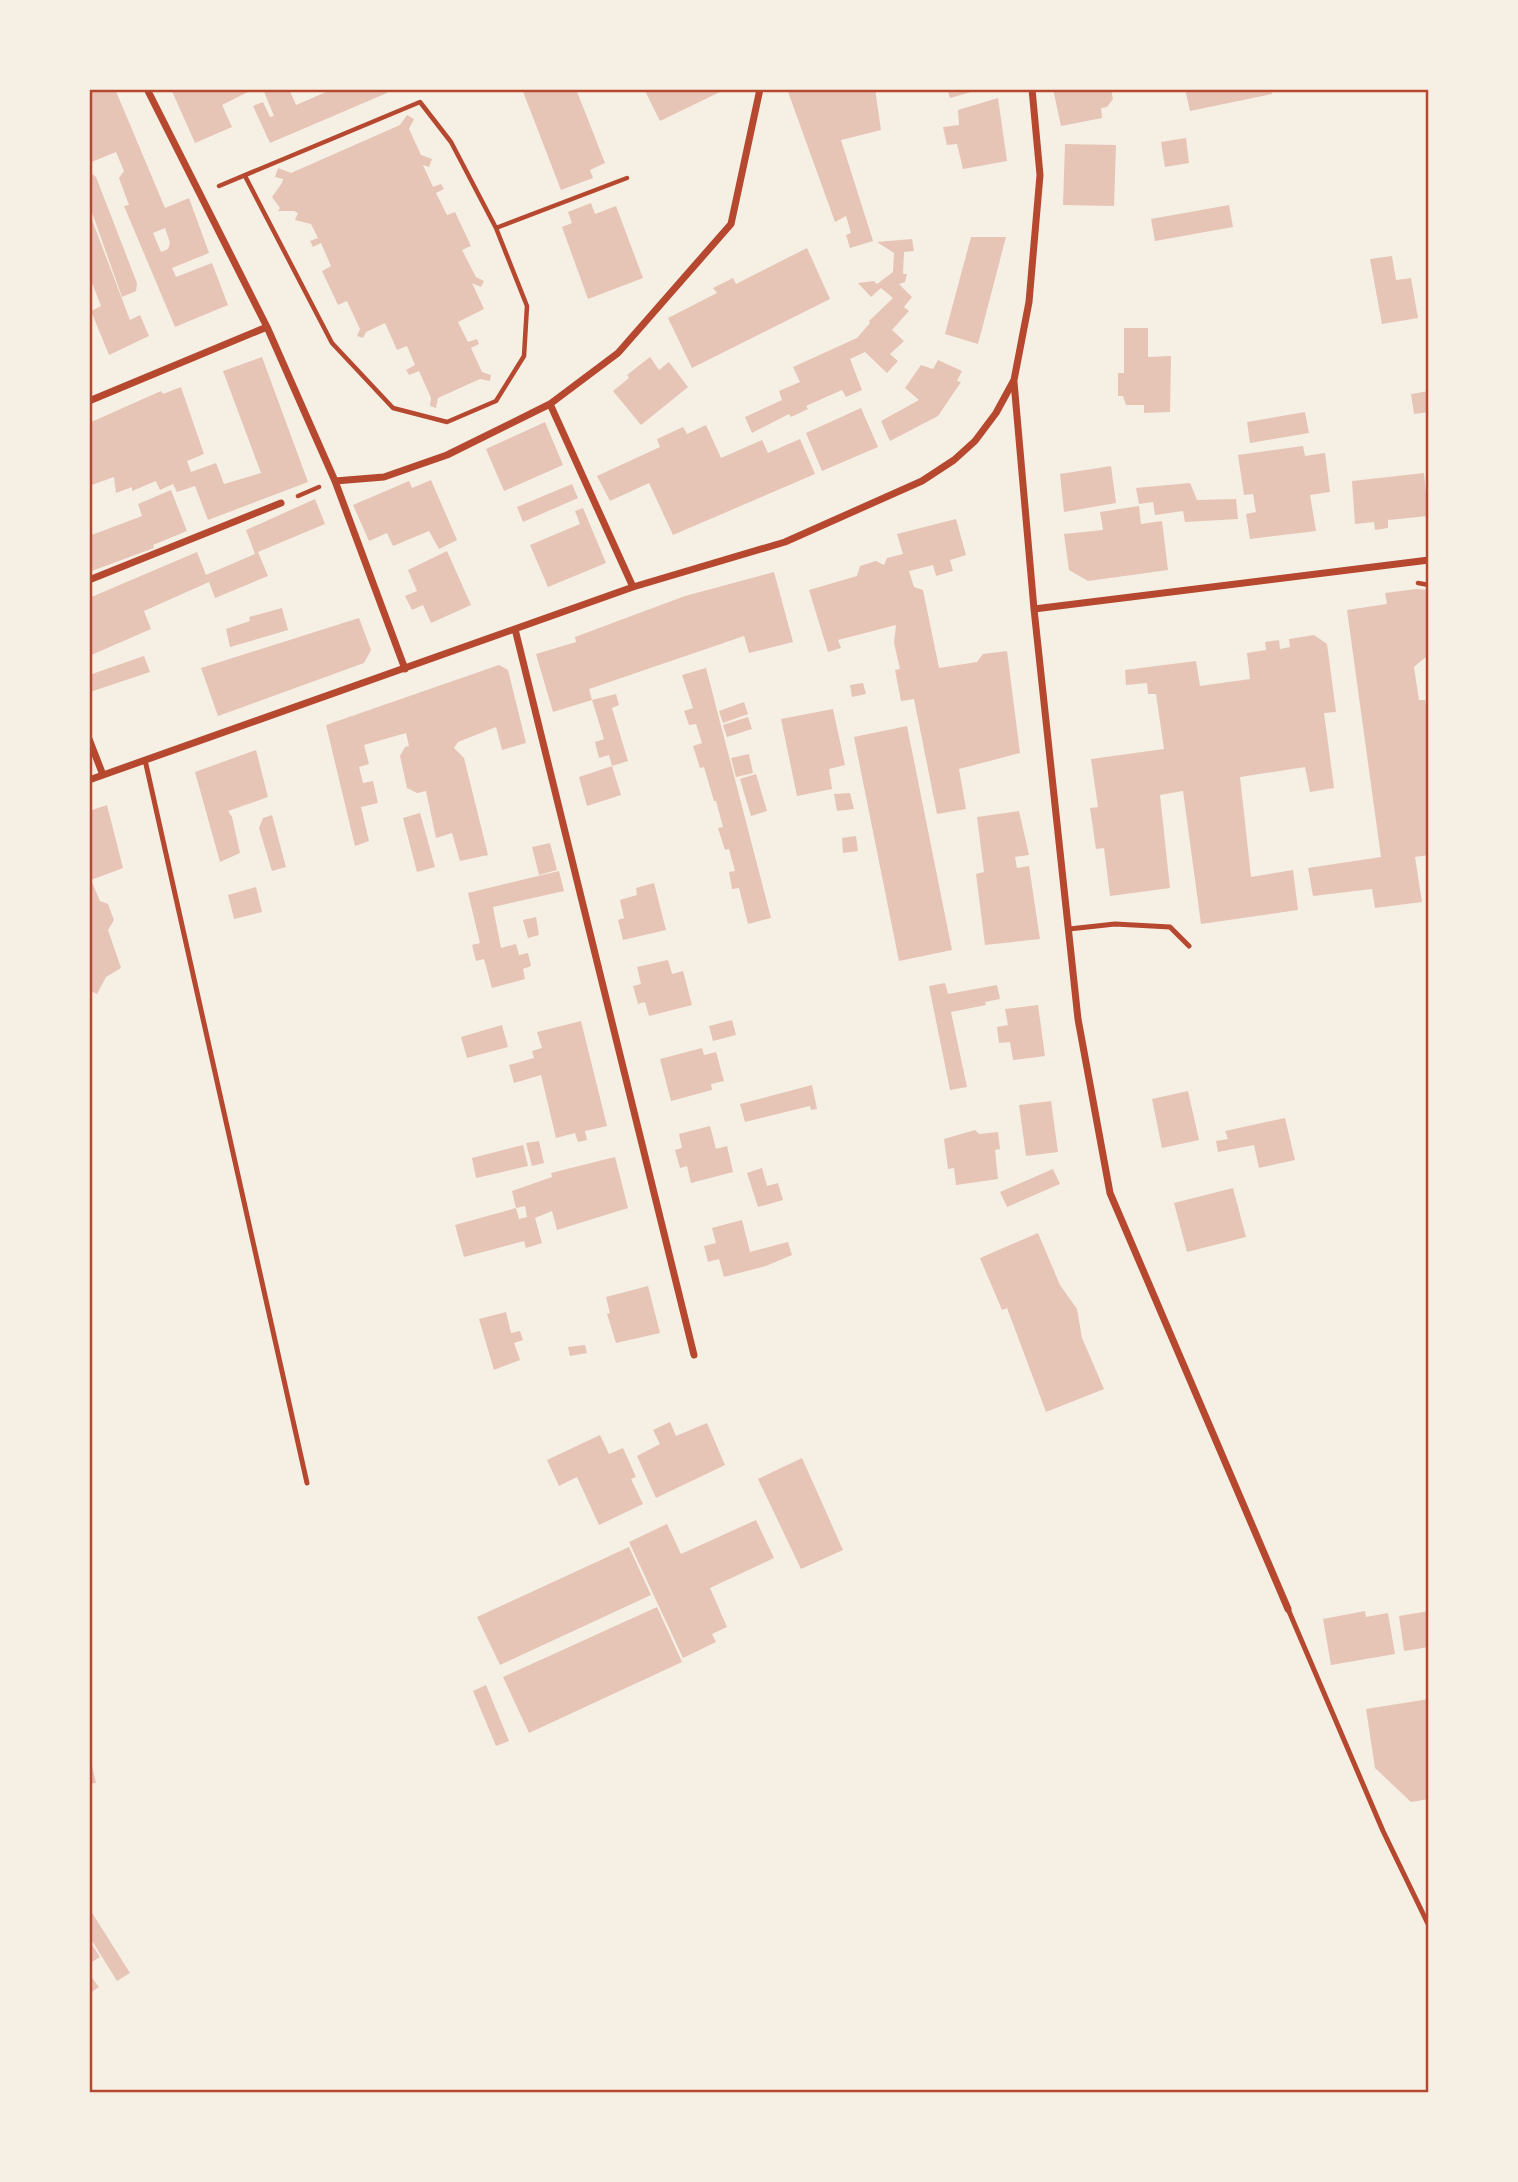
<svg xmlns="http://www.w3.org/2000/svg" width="1518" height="2182" viewBox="0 0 1518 2182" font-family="'Playfair Display',serif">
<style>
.building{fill:#e6c5b7;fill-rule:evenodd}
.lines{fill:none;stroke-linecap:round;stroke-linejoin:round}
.path{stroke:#b5482f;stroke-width:4.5}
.service{stroke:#b5482f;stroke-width:5}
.minor{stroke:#b5482f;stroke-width:7}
.neatline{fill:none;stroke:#b5482f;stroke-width:2.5}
</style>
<rect width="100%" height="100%" fill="#f6efe4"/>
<path class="building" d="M89,89h26l50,119 24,-10 20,55 -37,15 4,9 36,-14 16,42 -53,22 -51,-121 5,-1 -10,-27 5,-7 -8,-19 -27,11zM165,228l5,15 -2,6 -7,3 -8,-19z
M171,89h76l1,3 -26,13 10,22 -37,16z
M263,89h26l7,16 37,-16h52l2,4 -117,50 -17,-37 10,-4 7,15 4,-1z
M522,89h54l29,74 -15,7 3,8 -32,12z
M644,89h82l-66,32z
M787,89h88l6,41 -40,10 32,101 -23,7 -4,-13 5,-2 -5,-17 -11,6z
M947,89h31v1l-28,8z
M1053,89h58l2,10 -6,8 -6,1 1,10 -41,8z
M1185,89h86l1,5 -82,17z
M998,98l9,63 -44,8 -6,-25 -10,1 -4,-18 16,-2 -1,-15z
M407,115l7,4 -5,10 12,26 11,4 -3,8 -6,-2 10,22 8,-3 3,5 -8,4 11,22 8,-3 16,34 -9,4 14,27 8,4 -3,6 -9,-4 12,26 -26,13 10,20 9,-3 2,5 -8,4 11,24 9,3 -1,6 -10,-2 -42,19 -2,10 -6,-2 1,-8 -12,-27 -10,4 -3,-5 9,-5 -8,-19 -10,4 -12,-27 -19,9 -3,6 -6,-2 3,-7 -13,-28 -9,4 -16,-34 9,-5 -10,-23 -8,4 -3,-6 8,-3 -7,-14 -16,-4 3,-7 -4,-2h-16l2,-3 -8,-11 10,-14 1,-4 -8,-2 3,-9 13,5 109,-48z
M1186,138l3,25 -24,4 -4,-25z
M1065,144l51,1 -2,61 -51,-1z
M89,171l7,6 41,106 -1,8 -14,6 -33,-93z
M591,203l4,11 21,-8 27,72 -55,21 -26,-72 10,-4 -4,-11z
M1229,205l4,22 -78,14 -4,-22z
M89,212l41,108 10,-5 9,21 -40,19 -18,-44 10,-5 -12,-31z
M971,237h35l-28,107 -33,-10z
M912,239l2,12 -10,1 -1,22h4l-2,8 -6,2 13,13 -8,10 5,4 -17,19 12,11 -14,13 8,7 -11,12 -22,-21 -15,7 12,31 -16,7 -4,-7 -36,16 2,3 -17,8 -2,-3 -37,19 -7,-16 37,-17 -3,-9 21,-9 -7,-15 64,-29 13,-15 -1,-2 24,-23 -12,-10 -10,9 -13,-14 16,-2 3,3 16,-12 1,-19 -17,-11z
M807,248l23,51 -138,69 -24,-50 49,-25 -4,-5 20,-10 3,6z
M1392,256l4,24 15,-2 7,40 -36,6 -12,-65z
M1124,328h24v29l23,-1 -1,56 -26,1v-8h-18l-3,-9h-5v-23h6z
M262,357l46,125 -100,38 -13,-34 -18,6 -4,-8 -13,6 -4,-9 -24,10v-4l-16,6 -2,-16 -25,9v-63l72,-32 2,3 18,-7 23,67 -17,7 4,11 25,-9 8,21 37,-11 -38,-102z
M650,357l9,13 10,-8 19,25 -47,38 -28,-34 16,-13 -2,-3z
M938,360l24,11 -5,10 4,1 -23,34 -48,25 -9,-20 38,-21 -14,-12 16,-23 12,4z
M1429,391v21l-15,2 -3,-20z
M861,408l17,39 -56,24 -16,-38z
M1305,412l4,21 -59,10 -3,-21z
M545,422l18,43 -59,26 -18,-42z
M706,425l15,33 41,-18 6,13 32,-14 15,35 -142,61 -24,-52 -39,18 -13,-25 63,-29 -3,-8 26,-12 4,7z
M1303,446l2,10 20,-3 5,39 -20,3 6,36 -66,8 -4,-25 10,-2 -3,-18 -9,1 -6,-40z
M1111,466l5,37 -52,9 -4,-38z
M1424,473l4,43 -40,4v8l-13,2 -1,-8 -19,2 -3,-43z
M431,480l26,60 -18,9 -10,-18 -36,15 -6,-13 -18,8 -16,-36 56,-24 3,7z
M1190,483l7,17 39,-1 2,20 -53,3 -2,-11 -28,4 -2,-13 -14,2 -3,-16z
M572,484l6,14 -55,24 -6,-15z
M171,490l16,41 -34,14 1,3 -65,24v-36l53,-20 -4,-12z
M315,499l10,25 -67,28 10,24 -53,22 -6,-16 -65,29 7,18 -62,27v-58l108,-46 9,23 49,-21 -9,-24z
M1139,506l2,18 21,-3 6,49 -80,11 -19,-11 -5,-36 39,-4 -3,-18z
M583,508l23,55 -58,24 -18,-42 50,-21 -5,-13z
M956,519l10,36 -16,5 3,11 -17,5 -3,-11 -24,6 5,16 9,3 16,78 38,-6 6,-8 24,-3 13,102 -61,16 7,40 -29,5 -23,-115 -13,2 -6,-31 5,-1 -6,-26 2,-18 -58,15 3,8 -13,4 -19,-62 48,-14 3,-10 16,-5 8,4 3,-7 16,-4 -6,-20z
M447,551l24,54 -40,18 -8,-18 -11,5 -7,-14 12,-5 -9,-21z
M774,572l19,70 -44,11 -5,-17 -155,53 3,11 24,-6 3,11 -7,3 16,53 -16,5 -3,-11 -10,3 -4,-16 9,-3 -12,-39 -39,12 -17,-58 40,-12 -1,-5 110,-41z
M1417,589l12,1 -1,65 -14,12 5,33h6l4,23v132l-14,2 7,45 -47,6 -3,-19 -59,7 -5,-28 73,-11 -34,-247 40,-6 -2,-11z
M282,608l6,22 -58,17 -4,-18 24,-8 -1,-4z
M359,618l12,32 -7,13 -146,53 -17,-48z
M1314,635l13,9 8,60 1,8 -12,1 10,75 -24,4 -5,-25 -65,10 11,100 42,-7 5,40 -97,14 -18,-133 -23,4 10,93 -60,8 -6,-48 -8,1 -6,-41 8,-1 -7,-48 73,-10 -8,-55h-8l-1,-11 -21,2 -1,-15 71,-9 4,25 50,-7 -3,-26 19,-3 -1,-8 14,-2 1,9 10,-2 -1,-8z
M144,656l6,16 -60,20 -1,-17z
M499,665l9,5 18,73 -24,7 -6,-23 -38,15 -4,6 10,10 24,97 -28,6 -8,-28 -16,5 -10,-47 -9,2 -10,-5 -7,-32 5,-9 4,-1 -3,-13 -42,12 5,19 -10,3 4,16 10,-2 5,22 -17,4 8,34 -14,5 -29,-121z
M706,668l65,250 -23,6 -9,-36 -7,1 -3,-17 6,-1 -6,-22 -4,1 -7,-22 5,-1 -7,-26h-2l-10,-34 -4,1 -7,-22 9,-3 -6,-19 -7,1 -5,-14 9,-3 -11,-33z
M863,683l3,11 -14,3 -2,-12z
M744,702l4,12 -25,9 -4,-12z
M833,709l12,56 -16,4 3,20 -35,7 -16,-77z
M748,717l4,12 -25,8 -4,-12z
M907,726l45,224 -53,11 -45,-224z
M256,750l12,47 -40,14 4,6 8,36 -20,9 -25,-90z
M749,754l4,19 -17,4 -5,-19z
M612,766l9,29 -34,11 -8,-29z
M756,774l11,37 -16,5 -11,-37z
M850,793l4,16 -17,2 -3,-17z
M107,805l16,63 -32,12 9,21 8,3 6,16 -6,10 13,38 -15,9 -9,17 -8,-4v-179z
M1019,811l10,44 -14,2 2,11 12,-2 11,73 -55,6 -9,-71 8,-2 -7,-55z
M420,813l15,54 -18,5 -14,-54z
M272,815l14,52 -14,4 -13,-43 4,-10z
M856,836l2,15 -15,2 -1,-15z
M550,843l7,27 -18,5 -7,-28z
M559,871l5,20 -71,16 8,41 15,-4 3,11 9,-2 3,13 -8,3 2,10 -33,9 -8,-29 -8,2 -4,-16 8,-2 -12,-50z
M654,883l12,47 -43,10 -5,-20 6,-2 -4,-18 17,-5 -1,-7z
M256,887l6,25 -28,7 -6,-24z
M536,917l3,18 -11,3 -5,-18z
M668,960l4,14 11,-3 9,34 -43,11 -4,-14 -7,2 -5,-18 8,-2 -4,-17z
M945,983l3,11 49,-9 3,14 -15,3 1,3 -35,7 16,75 -17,3 -21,-104z
M1038,1005l7,51 -32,4 -3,-18 -11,1 -2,-16 11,-2 -3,-16z
M732,1020l4,15 -23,6 -4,-15z
M581,1021l26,105 -22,5 2,9 -9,2 -3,-9 -19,5 -15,-63 -27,8 -5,-18 25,-7 -2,-7 10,-3 -5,-16z
M502,1025l6,22 -41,11 -6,-21z
M702,1048l2,7 12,-3 8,29 -13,3 1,6 -41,11 -11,-42z
M812,1085l5,24 -6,1 -1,-4 -65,16 -5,-18z
M1188,1091l11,49 -37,8 -10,-49z
M1051,1101l7,51 -32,4 -7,-51z
M1285,1118l10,42 -36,8 -5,-23 -36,7 -2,-11 12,-2 -3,-8z
M710,1126l6,23 11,-3 6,26 -42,11 -4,-17 -7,2 -5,-18 7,-2 -3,-14z
M975,1130l4,4 19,-2 2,17 -5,1 3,29 -42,6 -2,-17 -6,1 -4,-30z
M539,1141l5,22 -12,3 -6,-23z
M523,1145l5,21 -52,12 -4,-20z
M615,1157l13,51 -71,22 -5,-19 -17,7 7,25 -16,5 -2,-7 -60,16 -9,-32 61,-17 3,11 8,-2 -2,-11 -9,2 -4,-17 40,-14 -1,-4z
M762,1168l5,18 11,-3 5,17 -25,7 -11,-34z
M1053,1169l7,15 -53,23 -7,-15z
M1233,1188l13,49 -59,15 -13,-49z
M742,1220l8,32 38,-10 4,13 -26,11 -42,11 -5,-18 -11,3 -4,-16 12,-3 -4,-15z
M1038,1233l22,52 17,24 5,29 22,51 -58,23 -39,-104 -5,2 -22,-52z
M648,1286l12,47 -44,10 -9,-29 3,-1 -4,-16z
M506,1312l5,21 9,-2 3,9 -9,3 6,17 -26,10 -15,-51z
M585,1345l2,8 -17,3 -2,-9z
M670,1422l6,14 31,-13 18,42 -69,33 -19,-42 23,-12 -7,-14z
M600,1435l9,19 14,-6 13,29 -5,2 12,25 -44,21 -22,-48 -18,9 -12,-26z
M802,1458l41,92 -42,19 -43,-90z
M756,1520l18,38 -64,30 17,39 -15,7 4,8 -33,16 -54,-116 38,-18 14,30z
M629,1547l22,48 -151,70 -23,-48z
M657,1607l25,55 -153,71 -26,-56z
M1365,1611l1,6 22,-4 7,41 -64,11 -8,-46z
M1429,1611v36l-25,4 -5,-35z
M486,1685l23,56 -13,5 -23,-55z
M1429,1699v100l-18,3 -36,-34 -9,-59z
M89,1753l7,30 -7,1z
M89,1908l41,65 -13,8 -28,-45z
M89,1940l11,17 -11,7z
M89,1974l10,13 -10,7z"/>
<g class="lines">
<path class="path" d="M245,176l87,167 61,65 54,14 49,-21 28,-45 3,-50 -31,-78
M219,186l201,-84 31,40 45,86 131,-50
M298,496l21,-9
M1418,583l11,2"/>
<path class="service" d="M145,760l162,723
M1069,929l46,-5 55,3 19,19
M1288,1609l95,222 46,95"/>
<path class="minor" d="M147,89l120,238 68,154 70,188
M1014,382l20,227 44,410 32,174 178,416
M89,401l178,-74
M550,404l83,183
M335,481l49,-4 63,-22 103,-51 68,-51 113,-129 29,-135
M89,580l192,-77
M1034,609l395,-49
M515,629l179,726
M89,739l14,36
M89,780l544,-193 152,-45 137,-61 32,-21 21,-19 21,-28 18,-33 15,-78 11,-127 -8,-86"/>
</g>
<rect width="1518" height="2182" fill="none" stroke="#f6efe4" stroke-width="182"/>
<rect x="91" y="91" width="1336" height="2000" class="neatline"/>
</svg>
